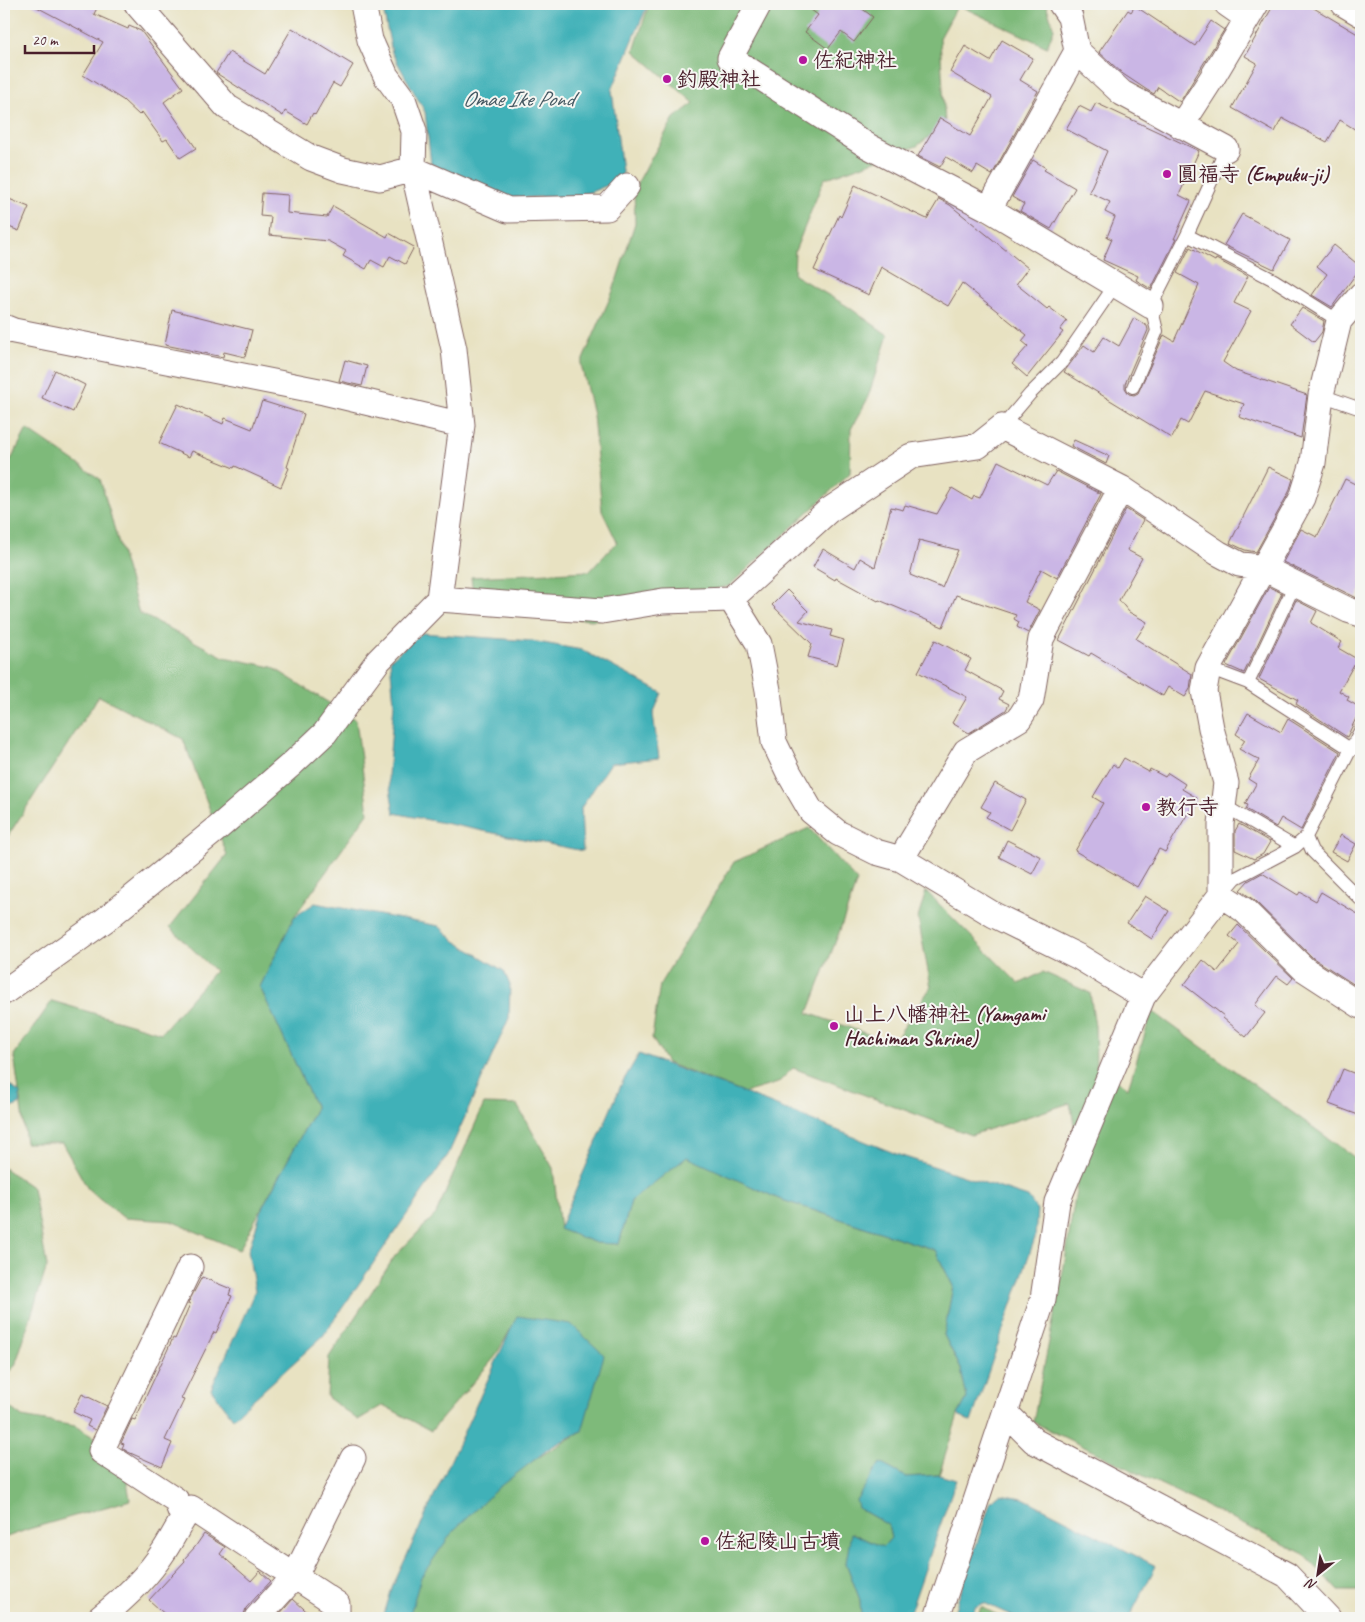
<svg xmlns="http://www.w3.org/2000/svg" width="1365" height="1622" viewBox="0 0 1365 1622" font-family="Caveat,'Klee One',sans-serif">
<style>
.forest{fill:#7eba7a;stroke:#646c52}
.water{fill:#40b1b8;stroke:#456872}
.building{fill:#cab6e5;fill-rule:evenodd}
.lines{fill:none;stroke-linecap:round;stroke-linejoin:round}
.lane-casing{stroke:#816360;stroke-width:14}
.street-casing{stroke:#816360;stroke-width:27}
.lane{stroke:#fff;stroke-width:12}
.street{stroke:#fff;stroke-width:25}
.poi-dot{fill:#b5179e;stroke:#f6f6f2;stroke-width:2}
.labels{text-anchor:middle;stroke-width:4;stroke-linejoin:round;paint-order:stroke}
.poi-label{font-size:21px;font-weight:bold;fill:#4a1f2b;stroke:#f6f6f2;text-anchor:start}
.water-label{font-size:22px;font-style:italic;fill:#465963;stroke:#f6f6f2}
</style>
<rect width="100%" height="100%" fill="#f6f6f2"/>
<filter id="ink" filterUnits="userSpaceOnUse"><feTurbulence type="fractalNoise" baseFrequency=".02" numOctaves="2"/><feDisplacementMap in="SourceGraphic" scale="10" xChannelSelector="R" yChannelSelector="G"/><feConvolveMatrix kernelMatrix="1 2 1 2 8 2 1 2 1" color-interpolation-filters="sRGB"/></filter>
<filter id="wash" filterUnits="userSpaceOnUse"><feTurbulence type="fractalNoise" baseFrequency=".0096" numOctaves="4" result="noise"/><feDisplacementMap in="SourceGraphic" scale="20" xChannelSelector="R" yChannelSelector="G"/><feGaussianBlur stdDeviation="1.12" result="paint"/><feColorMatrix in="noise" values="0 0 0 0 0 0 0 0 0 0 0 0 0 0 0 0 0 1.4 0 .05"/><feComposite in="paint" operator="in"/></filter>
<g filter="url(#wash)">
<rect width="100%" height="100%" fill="#e8e2c2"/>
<path class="forest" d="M649,4h397l8,25 -7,18 -89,-42 -18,33 5,86 -28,22 -93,33 -29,72 -1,24 53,31 41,29 -21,65 -16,29 -1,44 -121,113 -135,34 -119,-8 -4,-35 119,-6 27,-29 -15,-31 -9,-96 -12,-51 32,-73 22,-68 -1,-34 40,-71 20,-15 -60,-52z
M27,429l73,50 39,134 85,44 48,10 84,53 12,93 -74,104 -34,70 56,121 -77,142 -68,-29 -47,-3 -36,-29 -26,-46h-36l-12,-88 38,-54 109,32 54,-62 -45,-44 57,-72 -44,-116 -84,-43 -95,146v-369z
M809,828l48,53 -17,49 -32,83 85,30 38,-56 -13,-69 8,-27 93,93 24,-12 47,21 5,33 1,41 32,21 24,-77 209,151v429h-23l-34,-37 -271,-132 32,-161 11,-71 3,-40 -9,-47 -99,32 -178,-67 -15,15 -34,10 -77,-30 -15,-25 8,-54 74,-122z
M484,1104l33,1 36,63 7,61 36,14 23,1 12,-43 56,-45 92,43 156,51 18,36 -9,49 17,34 6,29 -9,17 -19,60 -33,2 -26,-14 -22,45 30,17 3,13 -8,10 -31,-15 -6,30 14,37 1,18h-461l28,-94 154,-93 -64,-115 -23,41 -64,74 -48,-26 -25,15 -31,-23 2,-40 66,-101 41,-42z
M4,1168l29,20 14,78 -32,100 -11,10z
M4,1403l18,14 53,9 48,29 7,45 -101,29 -25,9z
M981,1607l23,11h-28z"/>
<path class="water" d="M382,4h266l-36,86 11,89 -42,17 -75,2 -75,-34 -6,-52 -33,-59z
M422,633l110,8 50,9 80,43 -9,21 6,44 -48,5 -30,45 2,43 -189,-38 -6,-37 6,-73 -4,-43z
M315,903l124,23 16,15 49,30 6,14 -1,33 -61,137 -125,181 -90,82 -22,-29 44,-98 -7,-40 15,-45 53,-98 -56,-121 34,-70z
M639,1054l105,39 155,62 129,42 9,13 -2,28 -64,184 -13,-7 9,-17 -6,-29 -17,-34 9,-49 -18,-36 -156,-51 -92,-42 -56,44 -12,43 -23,-1 -37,-14 63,-146z
M4,1081l16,12 -1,12 -9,3 -6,-2z
M517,1316l54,8 33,31 -22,76 -31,16 -53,41 -44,42 -33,47 -12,41h-26l9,-30z
M880,1463l26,14 33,-2 17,5 -48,138h-47l-1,-18 -14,-37 5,-30 32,14 8,-9 -3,-13 -30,-17 -2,-8z
M1000,1494l23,4 133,68 -27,52h-112l-33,-15 -9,4 -3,11h-20l39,-117z"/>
<g id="blocks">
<path class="building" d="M31,4h68l-5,10 34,15 1,-3 12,5 42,57 -19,14 32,46 -16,10 -13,-19 -4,2 -21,-29 -3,3 -16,-15 -40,-25 20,-33z
M803,4h53l17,13 -19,25 -13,-10 -13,17 -23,-17 13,-17z
M1274,4h33l54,32v97l-21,-13 -13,22 -45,-24 -7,14 -43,-24 25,-45 -12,-7z
M1135,6l60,40 16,-25 13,9 -44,72 -22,-15 -4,7 -7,-4 -24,-16 -24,-22 29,-42 3,2z
M292,28l61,37 -13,22 -7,-4 -18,32 -2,-2 -6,11 -22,-13 -2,5 -67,-43 13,-21 36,22z
M1002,40l31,18 -13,22 18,11 -46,84 -15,-9 -4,7 -27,-16 -6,10 -22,-11 22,-38 30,18 22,-39 -42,-25 15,-26 25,15z
M1096,103l103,48 -20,44 12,6 -17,38h2l-25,50 -15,-9 2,-4 -35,-16 9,-21 -5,-2 8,-20 -10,-5 5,-10 -21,-10 18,-41 -41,-22 13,-23 12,6z
M1033,160l13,8 -2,2 31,18 -24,41 -31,-18 4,-7 -12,-7z
M855,185l72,34 12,-20 11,6 78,63 -12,16 31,25 2,-2 18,14 -7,9 3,2 -36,45 -15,-13 16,-18 -6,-5 5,-6 -65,-52 -14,23 -67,-39 -12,28 -55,-25 25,-55 2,2z
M262,193l26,2 -1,18 40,4 6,-11 54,31 2,-4 25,14 -9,17 -15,-8 -6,11 -13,-7 -5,9 -23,-13 3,-5 -18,-10 -59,-6 2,-18 -11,-1z
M4,197l25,10 -10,24 -15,-6z
M1242,214l48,26 -16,29 -50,-24z
M1334,245l27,22 -29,40 -20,-12 15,-21 -10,-8z
M1190,247l25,14 1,-2 32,17 -14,27 17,8 -28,51 13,9 71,24 -6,43 -62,-21 5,-13 -39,-13 -17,33 -7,-4 -9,18 -108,-66 20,-27 10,7 10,-15 15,9 15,-28 13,8 1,4 -23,54v4l4,6 5,1 4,-2 26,-58 10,6 25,-56 -22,-12z
M1302,308l22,13 -2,11 -8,10 -24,-18z
M172,310l80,20 -7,27 -21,-5 -1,5 -58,-12z
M345,360l22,6 -5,20 -23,-5z
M55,370l30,15 -12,27 -31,-14z
M262,401l42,13 -17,53 2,1 -8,19 -46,-21 -1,2 -42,-17 -3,6 -30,-14 19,-39 45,20 2,-6 27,11z
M1074,440l35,16 -3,8 -35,-18z
M998,461l49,24 9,-14 45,23 -44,84 -16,-9 -16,33 15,8 -12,23 -11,-6 2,-5 -5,-3 2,-4 -60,-20 -13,32 -64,-27 -1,1 -42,-23 -1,2 -22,-13 10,-18 32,19 5,-10 15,9 16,-60 12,3 2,-5 32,9 15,-26 20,12 2,-4 6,2zM919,540l39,10 -16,38 -32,-13z
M1268,467l25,12 -4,13 -33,60 -11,-2 -15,-7z
M1345,479l16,8v103l-4,8 -74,-36 18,-33 16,8z
M1126,509l17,11 -16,30 15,8 -23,42 10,12 18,10 -11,17 56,35 -2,15 -5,8 -17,-10 -5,9 -72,-43 -2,3 -30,-16z
M1269,587l13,6 -38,80 -18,-8z
M787,590l21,21 -9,10 33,9 -2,6 14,4 -7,25 -29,-8 4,-13 -40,-39z
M1296,600l21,11 -6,12 31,19 -4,6 19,11 -18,32 10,6 -2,3 14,8 -14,29 -51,-33 2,-4 -39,-21z
M935,640l36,19 -6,11 38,21 -4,8 10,5 -3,6 -37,23 -17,-10 15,-26 -49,-25z
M1248,713l33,19 7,-13 52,33 -39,78 -20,-12 -5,9 -30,-18 2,-4 -3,-1 11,-20 -8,-5 11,-19 -20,-11 6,-9 -9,-6z
M1124,758l25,14 1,-3 15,8 3,-4 17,11 -3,5 15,9 -32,54 -6,-3 -22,38 -62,-36 28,-48 -10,-6 20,-33 5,4z
M995,783l31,17 -16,30 -24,-13 4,-5 -9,-5z
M1239,824l31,18 -7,12 -9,5 -19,-9v-19z
M1341,835l15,9 -9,17 -16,-9z
M1007,840l34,17 -9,17 -33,-17z
M1262,873l36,22 2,-3 16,9 5,-9 40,24v73l-48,-31 -59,-58 -14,-10 8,-9z
M1145,896l24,15 -17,28 -25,-16z
M1238,925l55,53 -5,6 -11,-8 -22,29 10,8 -19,24 -23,-19 1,-2 -40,-31 19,-25 14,12 22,-28 -10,-8z
M1343,1069l18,7v40l-32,-12z
M202,1277l29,12 -2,6 3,1 -16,37 -2,-1 -33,67 3,1 -19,40 7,3 -10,24 -34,-15 -6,-4 2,-4 -3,-1 11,-24 3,1 38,-82 2,1 15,-35 -2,-1z
M82,1394l25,12 -12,24 -8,-4 3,-6 -17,-8z
M204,1534l21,13 -5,7 31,27 9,-10 11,10 -25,27 -3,10h-74l-20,-18 36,-39 -1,-2 11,-12z
M293,1599l21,19h-38z"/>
</g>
</g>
<g filter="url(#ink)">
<use href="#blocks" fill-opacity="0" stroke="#816360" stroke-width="1"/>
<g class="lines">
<g class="lane-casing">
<path id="lane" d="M1187,235l39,-86
M1133,387l24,-56 -6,-25 36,-71 87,45 65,41
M1321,395l40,14
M1002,427l28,-33 32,-32 53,-77
M1208,668l40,15 104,67
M1248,683l47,-99
M1223,805l72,42
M1306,837l6,14 49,49
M1223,893l13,-15 59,-31 11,-10 55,-108"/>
</g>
<g class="street-casing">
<path id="street" d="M137,4l90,103 84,51 32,12 37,8 33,-9 95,41 99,-2 20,-22
M759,4l-29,54 138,88 121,63 162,97
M1061,4l9,13 7,34 45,42 104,56
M1227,4l20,14
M1344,4l17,10
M1181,126l31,-48 44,-74
M989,209l88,-158
M4,327l10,4 310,61 138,33
M439,599l163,12 61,-10 68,-2 97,-88 83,-55 67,-10 24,-19 119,61 97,65 21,11 24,4 85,42 13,4
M731,599l28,45 9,46 6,52 15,31 22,38 27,22 38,19 25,7 93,56 85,42 64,39
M901,859l65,-108 53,-32 12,-19 10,-61 80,-151
M1221,895l23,15 60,59 57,37
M4,992l101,-72 114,-93 74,-64 32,-30 53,-72 61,-62 23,-174 -8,-76 -41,-180 1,-38 -11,-32 -17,-23 -16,-36 -7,-36
M1006,1413l28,28 253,134 41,43
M183,1518l-7,-18 -75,-49 89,-184
M100,1618c24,-19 48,-42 64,-67 10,-15 16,-30 27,-43l146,96v14
M257,1618l38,-42 58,-118
M937,1618l106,-319 14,-97 86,-206 78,-101v-71l5,-41 -15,-55 -7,-37 4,-23 94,-170 11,-35 8,-68 18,-74 22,-26"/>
</g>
<use href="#lane" class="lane"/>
<use href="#street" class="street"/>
</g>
</g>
<g class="poi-dot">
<circle cx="803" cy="60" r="5"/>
<circle cx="667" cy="79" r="5"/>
<circle cx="1167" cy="174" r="5"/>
<circle cx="1146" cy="807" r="5"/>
<circle cx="834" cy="1026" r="5"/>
<circle cx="705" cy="1541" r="5"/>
</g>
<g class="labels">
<g class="poi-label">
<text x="813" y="67">佐紀神社</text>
<text x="677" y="86">釣殿神社</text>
<text x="1177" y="181">圓福寺 (Empuku-ji)</text>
<text x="1156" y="814">教行寺</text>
<text x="844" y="1021">山上八幡神社 (Yamgami<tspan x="844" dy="24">Hachiman Shrine)</tspan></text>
<text x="715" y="1548">佐紀陵山古墳</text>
</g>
<g class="water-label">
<text x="518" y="106">Omae Ike Pond</text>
</g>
</g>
<rect width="1365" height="1622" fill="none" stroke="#f6f6f2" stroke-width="20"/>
<g transform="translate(1318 1574) rotate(210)" stroke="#f6f6f2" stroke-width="4" paint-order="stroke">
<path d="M0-4L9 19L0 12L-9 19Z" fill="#4a1f2b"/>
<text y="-8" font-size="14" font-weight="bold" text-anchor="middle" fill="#4a1f2b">N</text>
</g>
<path d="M25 45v8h69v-8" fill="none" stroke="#4a1f2b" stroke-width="2.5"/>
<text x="32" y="45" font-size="15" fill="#4a1f2b" stroke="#f6f6f2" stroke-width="4" paint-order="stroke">20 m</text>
</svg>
